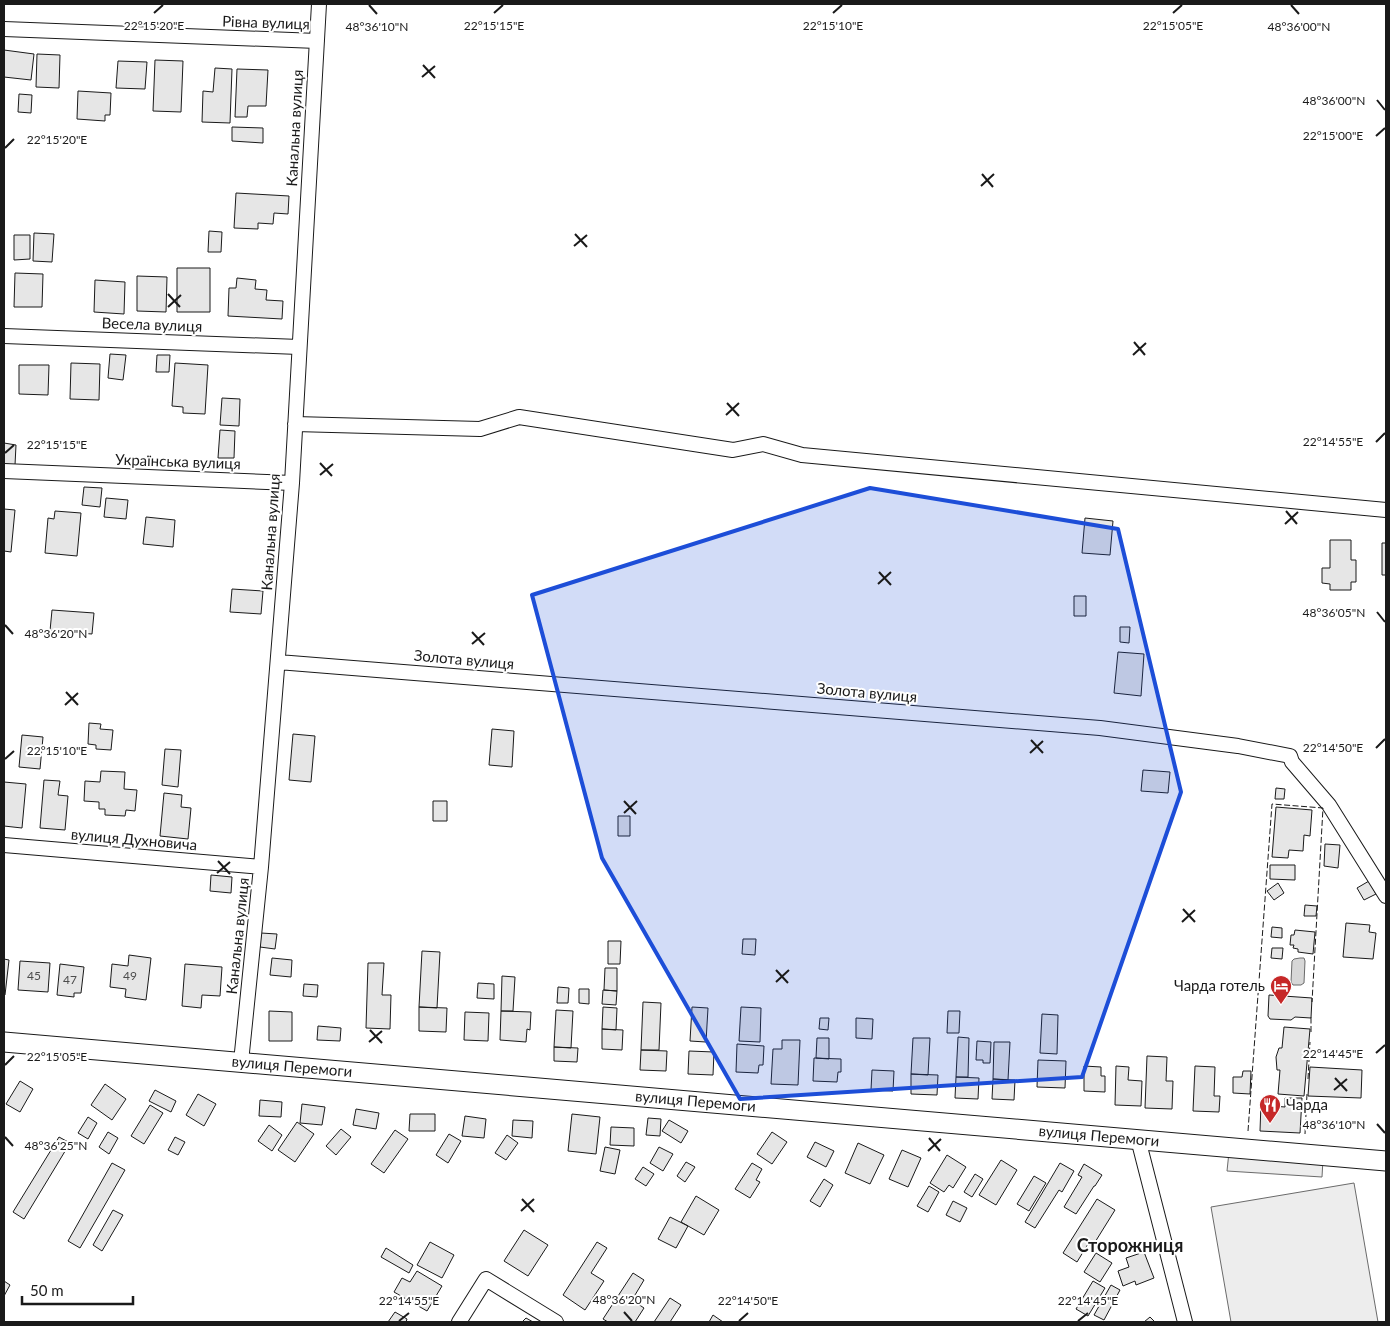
<svg xmlns="http://www.w3.org/2000/svg" width="1390" height="1326" viewBox="0 0 1390 1326" font-family="Lato,sans-serif">
<style>
.built{fill:#ededed;stroke:#6a6a6a}
.water{fill:#d7d7d7;stroke:#6a6a6a}
.building{fill:#e6e6e6;stroke:#1a1a1a}
.lines{fill:none;stroke-linecap:round;stroke-linejoin:round}
.street-casing{stroke:#1a1a1a;stroke-width:16}
.secondary-casing{stroke:#1a1a1a;stroke-width:21}
.street{stroke:#fff;stroke-width:14}
.secondary{stroke:#fff;stroke-width:19}
.fence{stroke:#1a1a1a;stroke-width:1;stroke-dasharray:6 2.5;stroke-linecap:butt}
.marked{fill:#1d4ed8;fill-opacity:0.2;stroke:#1d4ed8;stroke-width:4;stroke-linejoin:round}
.ticks{fill:none;stroke:#1a1a1a;stroke-width:2}
.labels{text-anchor:middle;stroke-width:4;stroke-linejoin:round;paint-order:stroke}
.number-label{font-size:12px;fill:#4d4d4d}
.street-label{font-size:15px;fill:#1a1a1a;stroke:#fff}
.poi-label{font-size:15px;fill:#1a1a1a;stroke:#fff;text-anchor:end}
.quarter-label{font-size:18px;font-weight:bold;fill:#1a1a1a;stroke:#fff}
.ticks-label{font-size:12px;text-anchor:middle;fill:#1a1a1a;stroke:#fff;stroke-width:4;stroke-linejoin:round;paint-order:stroke}
</style>
<rect width="100%" height="100%" fill="#fff"/>
<path class="built" d="M1229,1152l94,7 -1,18 -95,-6z
M1354,1183l24,139h-147l-20,-115z"/>
<path class="water" d="M1300,958h4l1,3 -1,22 -3,2h-8l-2,-3 1,-21 2,-2z"/>
<path class="building" d="M4,50l30,4 -3,26 -27,-3z
M37,54l23,1 -1,33 -23,-1z
M155,60l28,1 -2,51 -28,-1z
M118,61l29,1 -2,27 -29,-1z
M215,68l17,1 -2,54 -28,-1 1,-31 10,1z
M237,69l31,1 -2,36h-18l-1,11h-12z
M78,91l33,2 -1,22h-5v6l-28,-2z
M19,94l13,1 -1,18 -13,-1z
M232,127l31,1v15l-31,-2z
M236,193l53,3 -1,18 -14,-1 -1,11 -15,-1v6l-24,-1z
M209,231l13,1 -1,20h-13z
M34,233l20,1 -2,28 -19,-1z
M14,235h16v24l-16,1z
M177,268h33v44h-33z
M15,273l28,1 -1,33h-28z
M137,276l30,1 -1,35 -29,-1z
M237,278l19,2 -1,9 12,1 -1,10 17,1 -1,18 -54,-3 1,-28h7z
M95,280l30,2 -1,32 -30,-2z
M110,354l16,1 -3,25 -15,-2z
M157,355h13l-1,17h-13z
M71,363l29,1 -1,36 -29,-1z
M175,363l33,2 -3,49 -22,-1v-6l-11,-1z
M19,365h30l-1,30 -29,-1z
M222,398l18,1 -1,27 -19,-1z
M220,430l15,1 -1,27h-16z
M4,443l12,2 -1,20 -11,-1z
M84,487l18,1 -2,19 -18,-2z
M106,498l22,2 -2,19 -22,-2z
M4,509l11,1 -4,42 -7,-1z
M55,511l26,2 -4,43 -32,-3 3,-35 6,1z
M146,517l29,3 -2,27 -30,-3z
M1085,518l28,3 -3,34 -28,-2z
M1330,540h21v20h5v22h-5v8h-21v-6l-8,-1v-15h8z
M1382,543h4v32h-4z
M232,589l31,2 -2,23 -31,-2z
M1074,596h12v20h-12z
M52,610l42,3 -2,21 -42,-3z
M1120,627h10l-1,16 -9,-1z
M1118,652l26,2 -3,42 -27,-3z
M89,723l12,1 -1,5 13,1 -2,20 -15,-1v-4l-8,-1z
M492,729l22,2 -2,36 -23,-2z
M293,734l22,2 -4,46 -22,-2z
M22,735l21,2 -3,32 -21,-2z
M165,749l16,1 -3,37 -16,-2z
M1143,770l27,2 -2,21 -27,-2z
M101,771l24,1 -1,17 13,1 -2,21 -9,-1 -1,6 -20,-1v-6h-6v-7l-15,-1 1,-20 15,1z
M44,780l16,1 -2,14 10,1 -3,34 -25,-2z
M4,782l22,2 -4,44 -18,-2z
M1276,788l9,1 -1,10h-9z
M164,793l18,2 -1,12 10,1 -3,31 -28,-3z
M433,801h14v20h-14z
M1276,807l36,3 -2,26 -6,-1 -1,16 -14,-1 -1,8 -16,-1z
M618,816h12v20h-12z
M1325,844l15,1 -2,23 -14,-2z
M1270,865h25v15l-25,-1z
M211,875l21,2 -1,16 -21,-2z
M1369,881l7,13 -12,6 -7,-12z
M1278,883l6,10 -10,7 -7,-9z
M1305,905l12,1 -1,10h-12z
M1346,923l24,2 -1,7 7,1 -3,26 -30,-2z
M1272,927l10,1v10l-11,-1z
M1295,930l20,2 -2,22 -15,-2v-3l-5,-1 1,-3h-4l1,-10h3z
M261,933l16,1 -2,15 -15,-2z
M743,939h13l-1,16 -13,-1z
M608,941h13l-1,23h-12z
M1272,948h11l-1,11 -11,-1z
M422,951l18,1 -3,56 -18,-1z
M129,955l22,3 -5,42 -21,-3 1,-8 -16,-2 2,-23 16,2z
M272,958l20,2 -1,17 -21,-2z
M4,959l5,1 -4,35h-1z
M20,961l30,2 -2,29 -30,-2z
M368,963h16l-2,32h9l-1,34 -24,-1z
M60,964l24,3 -3,26h-7v4l-17,-2z
M185,964l37,3 -2,29 -18,-1 -1,13 -19,-2z
M605,968h12v23l-13,-1z
M502,976l13,1 -2,34h-12z
M478,983l16,1v15l-17,-1z
M304,984l14,1 -1,12 -14,-1z
M558,987l11,1 -1,15h-11z
M579,989h10v15l-10,-1z
M603,990l14,1 -1,14 -14,-1z
M1269,995l43,3 -1,20 -16,-1 -4,3 -21,-1 -2,-3z
M643,1002l18,1 -2,47h-18z
M419,1007l28,1 -1,24 -27,-1z
M603,1007l14,1 -1,22 -14,-1z
M692,1007l16,1 -2,34 -16,-1z
M741,1007l20,1 -1,34 -21,-1z
M556,1010l17,1 -2,37 -17,-1z
M269,1011l23,1v29h-23z
M501,1011l30,1 -1,18 -3,-1 -1,13 -26,-2z
M948,1011h12l-1,22h-12z
M465,1012l24,1 -1,28 -24,-1z
M1042,1014l16,1 -1,39 -17,-1z
M820,1018h9l-1,12 -9,-1z
M856,1018l17,1 -1,20 -16,-1z
M318,1026l23,2 -1,13 -23,-1z
M1284,1027l26,2 -6,67 -26,-2 2,-24h-3l-1,-13 3,-9h3z
M602,1029l21,1 -1,20 -20,-1z
M958,1037l11,1 -1,39h-12z
M817,1038h12v21l-13,-1z
M913,1038h17l-2,37 -17,-1z
M782,1040h18l-2,45 -27,-1 2,-35h9z
M977,1041l14,1 -1,21h-7v-3h-7z
M994,1042h16l-2,38 -15,-1z
M737,1044l27,2 -1,19h-4l-1,8 -22,-1z
M554,1047l24,1 -1,14 -23,-1z
M641,1050l26,1 -1,20 -26,-1z
M689,1051l25,1 -1,23 -25,-1z
M1147,1056l20,1 -1,24h7l-1,28 -27,-1z
M814,1058l27,1v13h-3l-1,10 -24,-1z
M1038,1060l28,1 -1,27 -28,-1z
M1084,1066l17,1v9h4v16l-21,-1z
M1116,1066l13,1 -1,13 14,1 -1,25 -26,-1z
M1195,1066l20,1 -1,29h6l-1,16 -26,-1z
M1310,1067l52,3 -1,28 -53,-2z
M872,1070l22,1 -1,20 -22,-1z
M1243,1071h8l-1,23 -17,-1v-16h9z
M911,1074l27,1 -1,20 -26,-1z
M956,1077l23,1 -1,21 -23,-1z
M993,1079l22,1 -1,20 -22,-1z
M20,1081l13,8 -13,23 -14,-8z
M105,1084l21,15 -14,21 -21,-15z
M155,1090l21,11 -5,11 -22,-11z
M198,1094l18,10 -12,22 -18,-11z
M1285,1098h17l-2,35 -40,-2 1,-28 7,-1 5,2v2l12,1z
M260,1100l22,2 -1,15 -22,-1z
M302,1104l23,3 -3,18 -22,-2z
M150,1105l13,8 -19,31 -13,-8z
M356,1109l23,4 -3,16 -23,-4z
M410,1114h25v17h-26z
M572,1114l28,3 -4,37 -28,-3z
M465,1116l21,3 -2,19 -22,-2z
M88,1117l9,6 -9,16 -10,-6z
M648,1118l13,1 -1,17 -14,-1z
M513,1120l20,1 -1,17 -20,-2z
M669,1120l19,11 -7,12 -19,-12z
M297,1122l17,12 -19,28 -17,-12z
M269,1125l13,10 -10,16 -14,-10z
M611,1127l23,1v18l-24,-1z
M341,1129l10,8 -15,18 -10,-9z
M395,1130l13,9 -24,34 -13,-9z
M108,1132l10,6 -9,16 -10,-7z
M772,1132l15,10 -15,22 -15,-10z
M449,1134l12,7 -13,22 -12,-8z
M507,1135l11,8 -12,17 -11,-7z
M59,1137l11,6 -46,76 -11,-7z
M175,1137l10,5 -7,13 -10,-5z
M815,1142l19,9 -8,16 -19,-10z
M858,1143l26,12 -14,29 -25,-11z
M605,1147l15,3 -5,24 -15,-3z
M659,1147l14,7 -10,17 -13,-8z
M902,1150l19,8 -13,29 -19,-8z
M947,1155l19,12 -13,21 -4,-3 -5,7 -14,-9z
M1001,1160l16,10 -21,35 -17,-10z
M686,1162l9,5 -10,15 -8,-6z
M112,1163l13,7 -45,78 -12,-7z
M752,1163l10,6 -6,11 4,2 -10,16 -15,-9z
M1060,1163l14,8 -12,21 -3,-2 -24,38 -10,-6z
M1084,1164l18,11 -7,11h-1l-18,28 -12,-7 18,-30 -4,-2z
M643,1167l11,7 -8,12 -11,-7z
M975,1174l8,5 -11,18 -8,-5z
M1034,1176l12,7 -17,28 -12,-7z
M824,1179l9,6 -13,22 -10,-6z
M929,1186l10,6 -11,20 -11,-6z
M696,1196l23,14 -15,25 -23,-13z
M1097,1199l18,11 -23,37 -4,-3 -11,18 -14,-9z
M953,1201l14,7 -7,14 -14,-7z
M113,1210l10,5 -21,36 -9,-6z
M670,1217l18,9 -12,22 -18,-9z
M524,1230l24,15 -20,31 -24,-15z
M430,1242l24,13 -12,23 -25,-13z
M597,1242l10,6 -16,25 13,8 -19,29 -22,-15z
M386,1248l27,17 -4,8 -28,-16z
M1144,1252l10,26 -18,7 -1,-4 -12,5 -5,-15 11,-4 -3,-9z
M1096,1253l16,10 -12,19 -16,-10z
M417,1271l25,15 -15,25 -33,-19 8,-14 8,4z
M633,1273l11,7 -12,20 12,8 -9,14h-27l-5,-3z
M4,1281l6,4 -6,11z
M1093,1281l12,7 -17,28 -12,-7z
M1111,1285l9,5 -16,30 -10,-5z
M670,1298l11,7 -11,17h-16z
M395,1312l12,7 -1,3h-18z
M713,1315l10,7h-14z
M1150,1317l5,5h-11z
M526,1318l7,4h-11z"/>
<g class="lines">
<g class="street-casing">
<path id="street" d="M4,29l313,12
M4,336l295,11
M295,424l185,5 39,-12 214,33 30,-6 39,11 584,55
M4,471l288,12
M278,662l822,66 138,18 52,10 2,6 37,43 57,91
M4,845l257,22
M241,1062l20,-195 31,-384 27,-479
M1138,1139l47,183
M459,1322l27,-43 70,43"/>
</g>
<g class="secondary-casing">
<g id="secondary">
<path id="s1" d="M4,1042l1382,119"/>
</g>
</g>
<use href="#street" class="street"/>
<use href="#secondary" class="secondary"/>
<path class="fence" d="M1311,1032v-15
M1308,1079l2,-37
M1248,1131l24,-327 51,4 -11,194
M1305,1134l2,-40"/>
</g>
<path class="marked" d="M870,488l248,41 63,263 -99,285 -342,22 -138,-241 -70,-263z"/>
<path class="ticks" d="M369,5l8,9M1291,5l8,9M154,13l9,-8M494,13l9,-8M833,13l9,-8M1173,13l9,-8M423,65l12,13M422,77l13,-11M1377,100l8,10M1376,136l9,-8M5,148l9,-9M982,174l11,13M981,186l13,-12M575,234l12,13M574,246l13,-11M168,294l12,13M168,307l13,-12M1134,342l11,13M1133,355l13,-12M727,403l12,13M726,415l13,-12M1376,442l9,-9M5,453l9,-8M320,463l12,13M320,475l13,-11M1286,511l11,13M1285,524l13,-12M879,572l12,13M878,584l13,-12M1377,612l8,10M5,625l8,9M472,632l12,13M472,644l13,-11M66,692l12,13M65,705l13,-12M1031,740l12,13M1376,748l9,-9M1030,753l13,-12M5,759l9,-8M624,801l12,13M624,813l13,-12M218,861l12,13M217,873l13,-11M1183,909l12,13M1182,922l13,-12M776,970l12,13M776,982l13,-12M370,1030l12,13M369,1042l13,-11M1376,1053l9,-8M5,1065l9,-9M1335,1078l12,13M1334,1090l13,-11M1377,1124l8,9M5,1137l8,9M929,1138l11,13M928,1151l13,-12M522,1199l12,13M521,1211l13,-12M624,1312l8,9M399,1321l10,-8M739,1321l9,-8M1078,1321l10,-8"/>
<defs>
<g id="hotel-pin" transform="scale(1.125)"><path d="M0 17L-7.5 6A9.5 9.5 0 1 1 7.5 6Z" fill="#c62828" stroke="#fff"/><path d="M-6-4.5h1.5V1H6V5H4.5V3h-9V5H-6ZM-4 0a1.8 1.8 0 1 1 3.6 0ZM.5 0V-2.5h3Q6-2.5 6 0Z" fill="#fff"/></g>
<g id="restaurant-pin" transform="scale(1.125)"><path d="M0 17L-7.5 6A9.5 9.5 0 1 1 7.5 6Z" fill="#c62828" stroke="#fff"/><path d="M-5-6h1v4h1v-4h1v4h1v-4h1v5L-1.5 .5V6h-2V.5L-5-1ZM5-6V6H3V1.5H1.5Q1.5-4 5-6Z" fill="#fff"/></g>
</defs>
<g fill-rule="evenodd">
<use href="#hotel-pin" x="1281" y="986"/>
<use href="#restaurant-pin" x="1270" y="1105"/>
</g>
<g class="labels">
<g class="number-label">
<text x="34" y="980">45</text>
<text x="130" y="980">49</text>
<text x="70" y="984">47</text>
</g>
<g class="street-label">
<text transform="translate(266 23) rotate(2)" y="5">Рівна вулиця</text>
<text transform="translate(295 128) rotate(-87)" y="5">Канальна вулиця</text>
<text transform="translate(152 325) rotate(2)" y="5">Весела вулиця</text>
<text transform="translate(178 462) rotate(2)" y="5">Українська вулиця</text>
<text transform="translate(271 532) rotate(-86)" y="5">Канальна вулиця</text>
<text transform="translate(464 660) rotate(5)" y="5">Золота вулиця</text>
<text transform="translate(867 693) rotate(5)" y="5">Золота вулиця</text>
<text transform="translate(134 840) rotate(5)" y="5">вулиця Духновича</text>
<text transform="translate(238 936) rotate(-84)" y="5">Канальна вулиця</text>
<text dy="5" stroke="none"><textPath href="#s1" startOffset="289">вулиця Перемоги</textPath></text>
<text dy="5" stroke="none"><textPath href="#s1" startOffset="694">вулиця Перемоги</textPath></text>
<text dy="5" stroke="none"><textPath href="#s1" startOffset="1099">вулиця Перемоги</textPath></text>
</g>
<g class="poi-label">
<text x="1265" y="991">Чарда готель</text>
<text x="1286" y="1110" text-anchor="start">Чарда</text>
</g>
<g class="quarter-label">
<text x="1130" y="1252">Сторожниця</text>
</g>
</g>
<g class="ticks-label">
<text x="494" y="30">22°15'15"E</text>
<text x="833" y="30">22°15'10"E</text>
<text x="154" y="30">22°15'20"E</text>
<text x="1173" y="30">22°15'05"E</text>
<text x="1299" y="31">48°36'00"N</text>
<text x="377" y="31">48°36'10"N</text>
<text x="1334" y="105">48°36'00"N</text>
<text x="1333" y="140">22°15'00"E</text>
<text x="57" y="144">22°15'20"E</text>
<text x="1333" y="446">22°14'55"E</text>
<text x="57" y="449">22°15'15"E</text>
<text x="1334" y="617">48°36'05"N</text>
<text x="56" y="638">48°36'20"N</text>
<text x="1333" y="752">22°14'50"E</text>
<text x="57" y="755">22°15'10"E</text>
<text x="1333" y="1058">22°14'45"E</text>
<text x="57" y="1061">22°15'05"E</text>
<text x="1334" y="1129">48°36'10"N</text>
<text x="56" y="1150">48°36'25"N</text>
<text x="624" y="1304">48°36'20"N</text>
<text x="409" y="1305">22°14'55"E</text>
<text x="748" y="1305">22°14'50"E</text>
<text x="1088" y="1305">22°14'45"E</text>
</g>
<rect width="1390" height="1326" fill="none" stroke="#1a1a1a" stroke-width="10"/>
<path d="M22 1296v8h111v-8" fill="none" stroke="#1a1a1a" stroke-width="2.5"/>
<text x="30" y="1296" font-size="15" fill="#1a1a1a" stroke="#ffffff" stroke-width="4" paint-order="stroke">50 m</text>
</svg>
